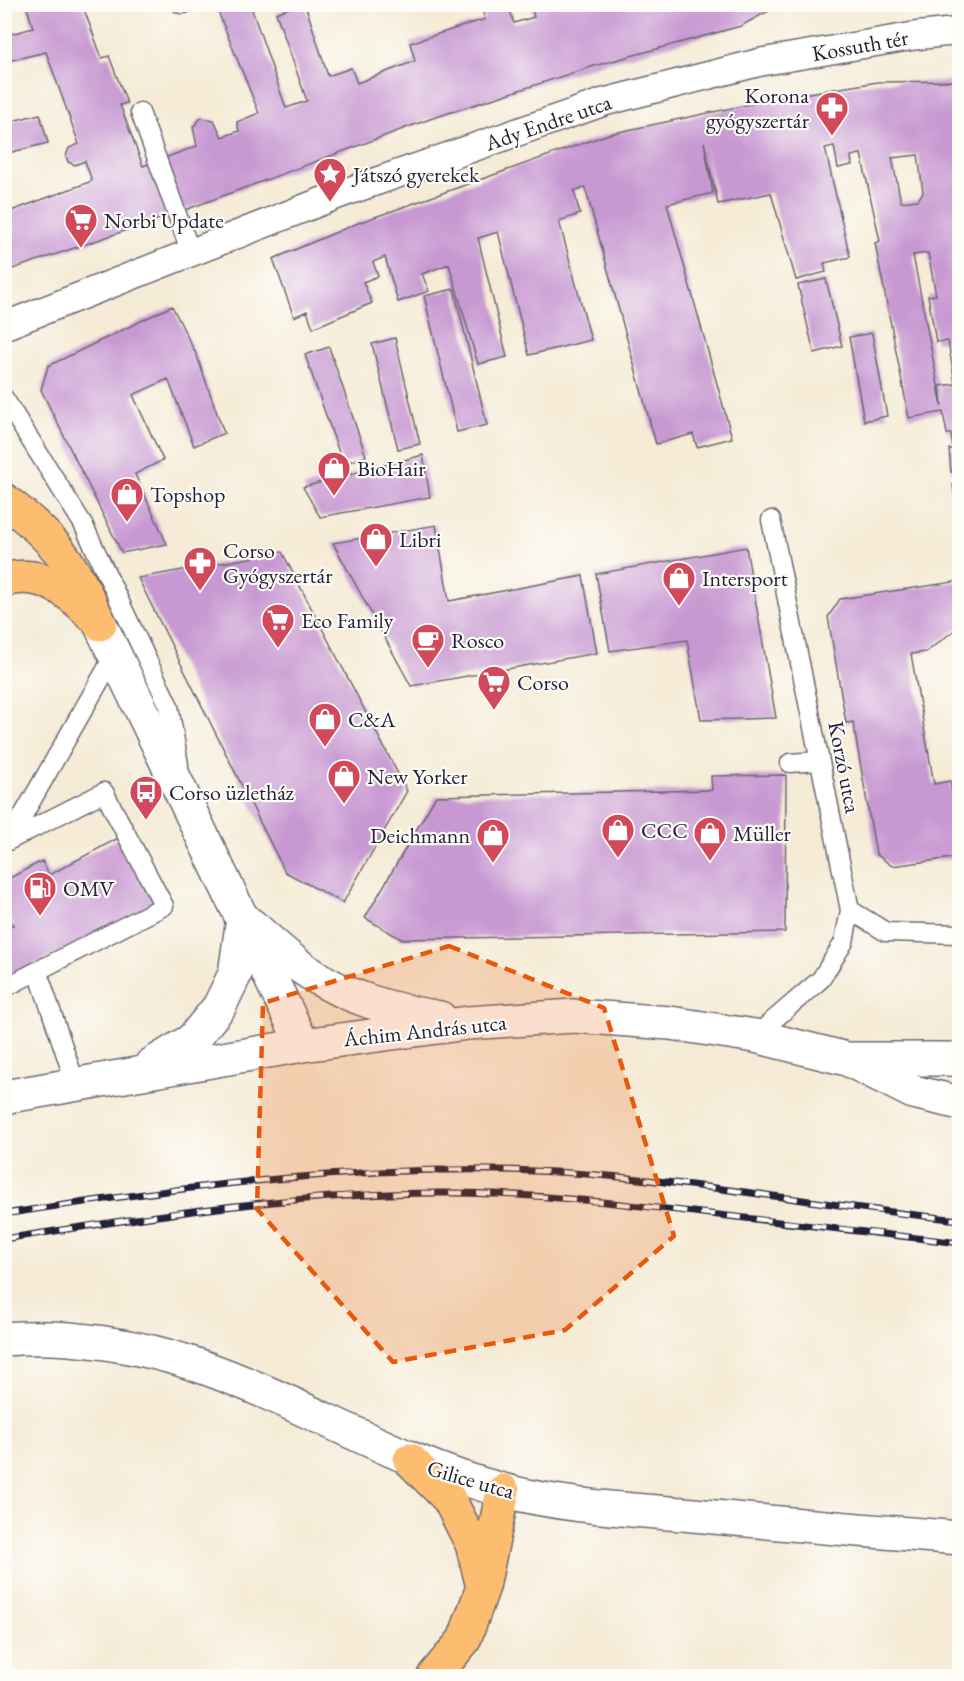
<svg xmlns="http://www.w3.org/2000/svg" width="964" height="1681" viewBox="0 0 964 1681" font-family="'EB Garamond',serif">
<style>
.building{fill:#c798d2;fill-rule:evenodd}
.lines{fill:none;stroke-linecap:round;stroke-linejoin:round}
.service-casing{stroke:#6c6871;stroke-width:21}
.pedestrian-casing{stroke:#6c6871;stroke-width:30}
.tertiary-casing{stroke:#6c6871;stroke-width:36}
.primary-casing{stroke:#6c6871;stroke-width:36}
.service{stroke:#fff;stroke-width:18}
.pedestrian{stroke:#fff;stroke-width:27}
.tertiary{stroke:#fff;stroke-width:33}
.primary{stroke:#fcbd6f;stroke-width:33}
.rail-casing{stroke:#22223b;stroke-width:7}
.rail{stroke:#fdfcf7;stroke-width:4.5;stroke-dasharray:14;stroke-linecap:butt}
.marked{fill:#e8590c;fill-opacity:0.2;stroke:#e8590c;stroke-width:4.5;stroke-dasharray:12 8;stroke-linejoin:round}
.labels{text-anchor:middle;stroke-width:4.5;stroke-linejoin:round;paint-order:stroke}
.street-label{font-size:22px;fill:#22223b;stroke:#fdfcf7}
.poi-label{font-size:22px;fill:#22223b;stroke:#fdfcf7;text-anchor:start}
</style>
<rect width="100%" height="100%" fill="#fdfcf7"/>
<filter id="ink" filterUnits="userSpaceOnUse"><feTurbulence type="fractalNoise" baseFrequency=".0167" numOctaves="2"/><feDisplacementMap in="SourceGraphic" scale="12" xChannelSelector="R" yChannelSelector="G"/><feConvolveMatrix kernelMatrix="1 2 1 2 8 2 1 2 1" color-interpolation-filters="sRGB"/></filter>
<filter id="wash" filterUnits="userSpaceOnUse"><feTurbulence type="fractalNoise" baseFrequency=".008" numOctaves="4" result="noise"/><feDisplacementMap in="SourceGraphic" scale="24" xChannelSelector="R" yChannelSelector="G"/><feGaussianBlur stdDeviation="1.35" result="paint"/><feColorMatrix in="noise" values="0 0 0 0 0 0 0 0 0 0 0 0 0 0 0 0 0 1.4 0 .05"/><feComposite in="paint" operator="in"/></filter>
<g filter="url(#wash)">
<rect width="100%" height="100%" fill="#f5ebd6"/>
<g id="blocks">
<path class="building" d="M26,4h56l20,54 7,-2 18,47 -7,2 23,61 54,-20 -4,-19 8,-9 13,2 8,17 17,-6 -2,-9 22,-9 -40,-99 27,-10h4l36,104 21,-7 -31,-88 24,-9h5l23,72 23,-8 6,15 58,-22 -5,-18 75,-24 -5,-15h28l6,19 20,-6 -4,-13h251l-40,22 -147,40 -164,53 -253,94 -173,59v-72l7,11 81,-30 -7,-20 -10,4 -7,-3 -2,-6 3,-8 10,-4 -33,-92 -42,10v-26l29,-8z
M955,81l5,5v396l-4,-11 -5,1 -2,-23h4l-2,-15h-4l-4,-22 -34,6 -34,-175 5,-2 -19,-87 -10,2 1,9 -14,3 -4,-22 -9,2 25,109 -26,6 2,9 -30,8 -25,-87 -53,11 -14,-62 9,51 -46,11 65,234 -35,9 -4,-13 -37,10 -71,-257 -11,4 6,23 -21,7 32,119 -62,15 -31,-123 -20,6 29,119 -29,7 -29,-100 -27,10 7,17 -31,11 -13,-45 -12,5 5,14 -15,6 9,21 -59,25 -6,-17 -13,6 -21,-58 85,-36 251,-89 175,-37 94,-15zM918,155l5,37 -5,8 -17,2 -9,-44zM928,253l8,42 -8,1 8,46 12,-1 7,43 -15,2 2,20 -29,-151z
M40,114l8,29 -44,11v-31z
M826,279l16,67 -28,7 -16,-68z
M454,289l33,136 -30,7 -33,-136z
M172,306l25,50 27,77 -30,13 -26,-67 -35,16 30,65 -28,14 32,70 -45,9 -81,-163 7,-24z
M872,333l15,83 -23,5 -15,-84z
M395,338l25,106 -22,5 -26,-105z
M329,347l37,109 -23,8 -38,-109z
M423,455l7,42 -110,20 -17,-30z
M960,484v37h-2l-5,-36z
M436,525l13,76 134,-25 14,77 -186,33 -78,-143z
M746,547l30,171 -75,2 -14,-80 -77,11 -14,-77z
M282,552l125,239 -64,112 -58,-31 -147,-294z
M960,581v45l-34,26 -15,2 23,130 16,-3 6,38h4v38l-68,9 -16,-12 -23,-132 -7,1 -18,-106 12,-18z
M786,775l-1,157 -384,7 -36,-21 71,-122 276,-6 -1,-14z
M122,836l35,66 -143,74 -10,-19v-28l9,-4 -9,-17v-27l38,-20 7,14z"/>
</g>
</g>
<g filter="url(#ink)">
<use href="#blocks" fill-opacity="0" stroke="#6c6871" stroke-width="1.5"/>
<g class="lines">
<g class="service-casing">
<path id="service" d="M181,4h3
M140,112l51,141
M4,398l79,126 86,182 10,59
M790,763l29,-2
M9,840l106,-186
M4,843l100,-51 60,114 -158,81 -2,-3
M850,910l36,22 74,2
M38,972l38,113
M755,1036l66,-57 23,-37 6,-32 -79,-390"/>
</g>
<g class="pedestrian-casing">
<path id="pedestrian" d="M4,326l339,-133 261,-91 157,-40 153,-26 46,-5"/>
</g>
<g class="tertiary-casing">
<path id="tertiary" d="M100,624l203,421
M251,925c18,15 35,32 54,45 40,28 87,40 135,48
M853,1059h107
M151,1065l41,-25 27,-33 16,-33 8,-56
M4,1097l299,-52 165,-22 106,-7 96,7 85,13 92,23 66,33 47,11
M4,1339c64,-5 136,6 196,27 103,36 195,96 302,124 58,16 121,19 181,24 92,9 184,17 277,24"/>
</g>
<g class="primary-casing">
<path id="primary" d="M4,500c54,41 69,64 96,124
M4,580c36,-10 63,9 87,34
M410,1460l39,39 23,45 10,39
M434,1676l30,-36 19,-53 20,-96"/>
</g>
<use href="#service" class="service"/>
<use href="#pedestrian" class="pedestrian"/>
<use href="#tertiary" class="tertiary"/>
<use href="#primary" class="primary"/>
<g class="rail-casing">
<path id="rail" d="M4,1214c190,-29 390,-55 582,-40 125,10 249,33 374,46
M4,1239c146,-23 304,-48 451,-46 86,1 171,11 255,21 83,9 166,19 250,29"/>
</g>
<use href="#rail" class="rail"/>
</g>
</g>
<path class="marked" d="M449,946l155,62 70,228 -109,94 -172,32 -136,-153 6,-206z"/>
<defs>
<g id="pharmacy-pin" transform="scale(1.725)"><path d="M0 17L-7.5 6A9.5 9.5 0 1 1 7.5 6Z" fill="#d1495b" stroke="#fdfcf7"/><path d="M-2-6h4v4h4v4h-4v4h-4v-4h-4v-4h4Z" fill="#fff"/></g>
<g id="sight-pin" transform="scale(1.725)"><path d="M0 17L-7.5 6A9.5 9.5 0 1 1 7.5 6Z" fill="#d1495b" stroke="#fdfcf7"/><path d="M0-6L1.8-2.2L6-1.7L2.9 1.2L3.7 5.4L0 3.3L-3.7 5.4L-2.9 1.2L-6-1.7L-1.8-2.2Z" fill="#fff"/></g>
<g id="supermarket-pin" transform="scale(1.725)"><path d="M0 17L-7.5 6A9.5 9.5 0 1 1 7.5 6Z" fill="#d1495b" stroke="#fdfcf7"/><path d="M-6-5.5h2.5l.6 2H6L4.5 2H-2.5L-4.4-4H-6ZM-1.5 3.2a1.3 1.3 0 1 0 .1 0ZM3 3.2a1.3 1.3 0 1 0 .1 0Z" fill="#fff"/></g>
<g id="shop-pin" transform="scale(1.725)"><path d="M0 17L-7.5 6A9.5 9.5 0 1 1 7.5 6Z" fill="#d1495b" stroke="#fdfcf7"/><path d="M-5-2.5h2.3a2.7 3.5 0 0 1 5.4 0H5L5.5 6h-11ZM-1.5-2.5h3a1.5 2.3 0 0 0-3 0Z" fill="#fff"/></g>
<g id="cafe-pin" transform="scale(1.725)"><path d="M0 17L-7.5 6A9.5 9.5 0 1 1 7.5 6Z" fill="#d1495b" stroke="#fdfcf7"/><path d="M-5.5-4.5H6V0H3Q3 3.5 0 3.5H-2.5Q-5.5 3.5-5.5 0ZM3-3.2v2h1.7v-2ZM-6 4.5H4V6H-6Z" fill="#fff"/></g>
<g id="bus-pin" transform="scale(1.725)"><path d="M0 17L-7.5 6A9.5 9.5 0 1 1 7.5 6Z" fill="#d1495b" stroke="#fdfcf7"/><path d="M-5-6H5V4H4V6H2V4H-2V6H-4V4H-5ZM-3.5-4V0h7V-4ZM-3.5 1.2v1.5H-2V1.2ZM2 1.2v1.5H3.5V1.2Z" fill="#fff"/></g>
<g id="fuel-pin" transform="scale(1.725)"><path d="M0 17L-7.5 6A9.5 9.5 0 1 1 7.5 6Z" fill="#d1495b" stroke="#fdfcf7"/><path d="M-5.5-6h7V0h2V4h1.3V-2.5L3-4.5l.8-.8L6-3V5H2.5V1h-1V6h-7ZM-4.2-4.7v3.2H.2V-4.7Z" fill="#fff"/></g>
</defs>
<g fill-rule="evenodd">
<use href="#pharmacy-pin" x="832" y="108"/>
<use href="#sight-pin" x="330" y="174"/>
<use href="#supermarket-pin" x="81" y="220"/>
<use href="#shop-pin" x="334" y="468"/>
<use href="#shop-pin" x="127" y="494"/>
<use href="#shop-pin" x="376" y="539"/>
<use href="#pharmacy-pin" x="200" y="563"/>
<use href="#shop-pin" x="679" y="578"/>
<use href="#supermarket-pin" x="278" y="620"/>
<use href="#cafe-pin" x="428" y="640"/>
<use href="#supermarket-pin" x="494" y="682"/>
<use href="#shop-pin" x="325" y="719"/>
<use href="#shop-pin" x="344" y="776"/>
<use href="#bus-pin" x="146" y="792"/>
<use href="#shop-pin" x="618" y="830"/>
<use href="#shop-pin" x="710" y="833"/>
<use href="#shop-pin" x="493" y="835"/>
<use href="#fuel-pin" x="40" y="888"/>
</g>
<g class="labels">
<g class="street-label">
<text transform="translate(860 45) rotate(-10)" y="8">Kossuth tér</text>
<text transform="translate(548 122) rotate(-19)" y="8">Ady Endre utca</text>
<text transform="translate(845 767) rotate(79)" y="8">Korzó utca</text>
<text transform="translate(425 1030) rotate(-6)" y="8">Áchim András utca</text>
<text transform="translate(471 1479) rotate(16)" y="8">Gilice utca</text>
</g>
<g class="poi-label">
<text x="809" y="103" text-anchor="end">Korona<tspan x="809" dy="25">gyógyszertár</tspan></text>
<text x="353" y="182">Játszó gyerekek</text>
<text x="104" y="228">Norbi Update</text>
<text x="357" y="476">BioHair</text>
<text x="150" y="502">Topshop</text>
<text x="399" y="547">Libri</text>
<text x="223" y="558">Corso<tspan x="223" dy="25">Gyógyszertár</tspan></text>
<text x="702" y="586">Intersport</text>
<text x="301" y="628">Eco Family</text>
<text x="451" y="648">Rosco</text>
<text x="517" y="690">Corso</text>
<text x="348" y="727">C&amp;A</text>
<text x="367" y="784">New Yorker</text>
<text x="169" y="800">Corso üzletház</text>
<text x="641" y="838">CCC</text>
<text x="733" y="841">Müller</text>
<text x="470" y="843" text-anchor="end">Deichmann</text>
<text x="63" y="896">OMV</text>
</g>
</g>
<rect width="964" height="1681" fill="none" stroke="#fdfcf7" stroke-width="24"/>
</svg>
